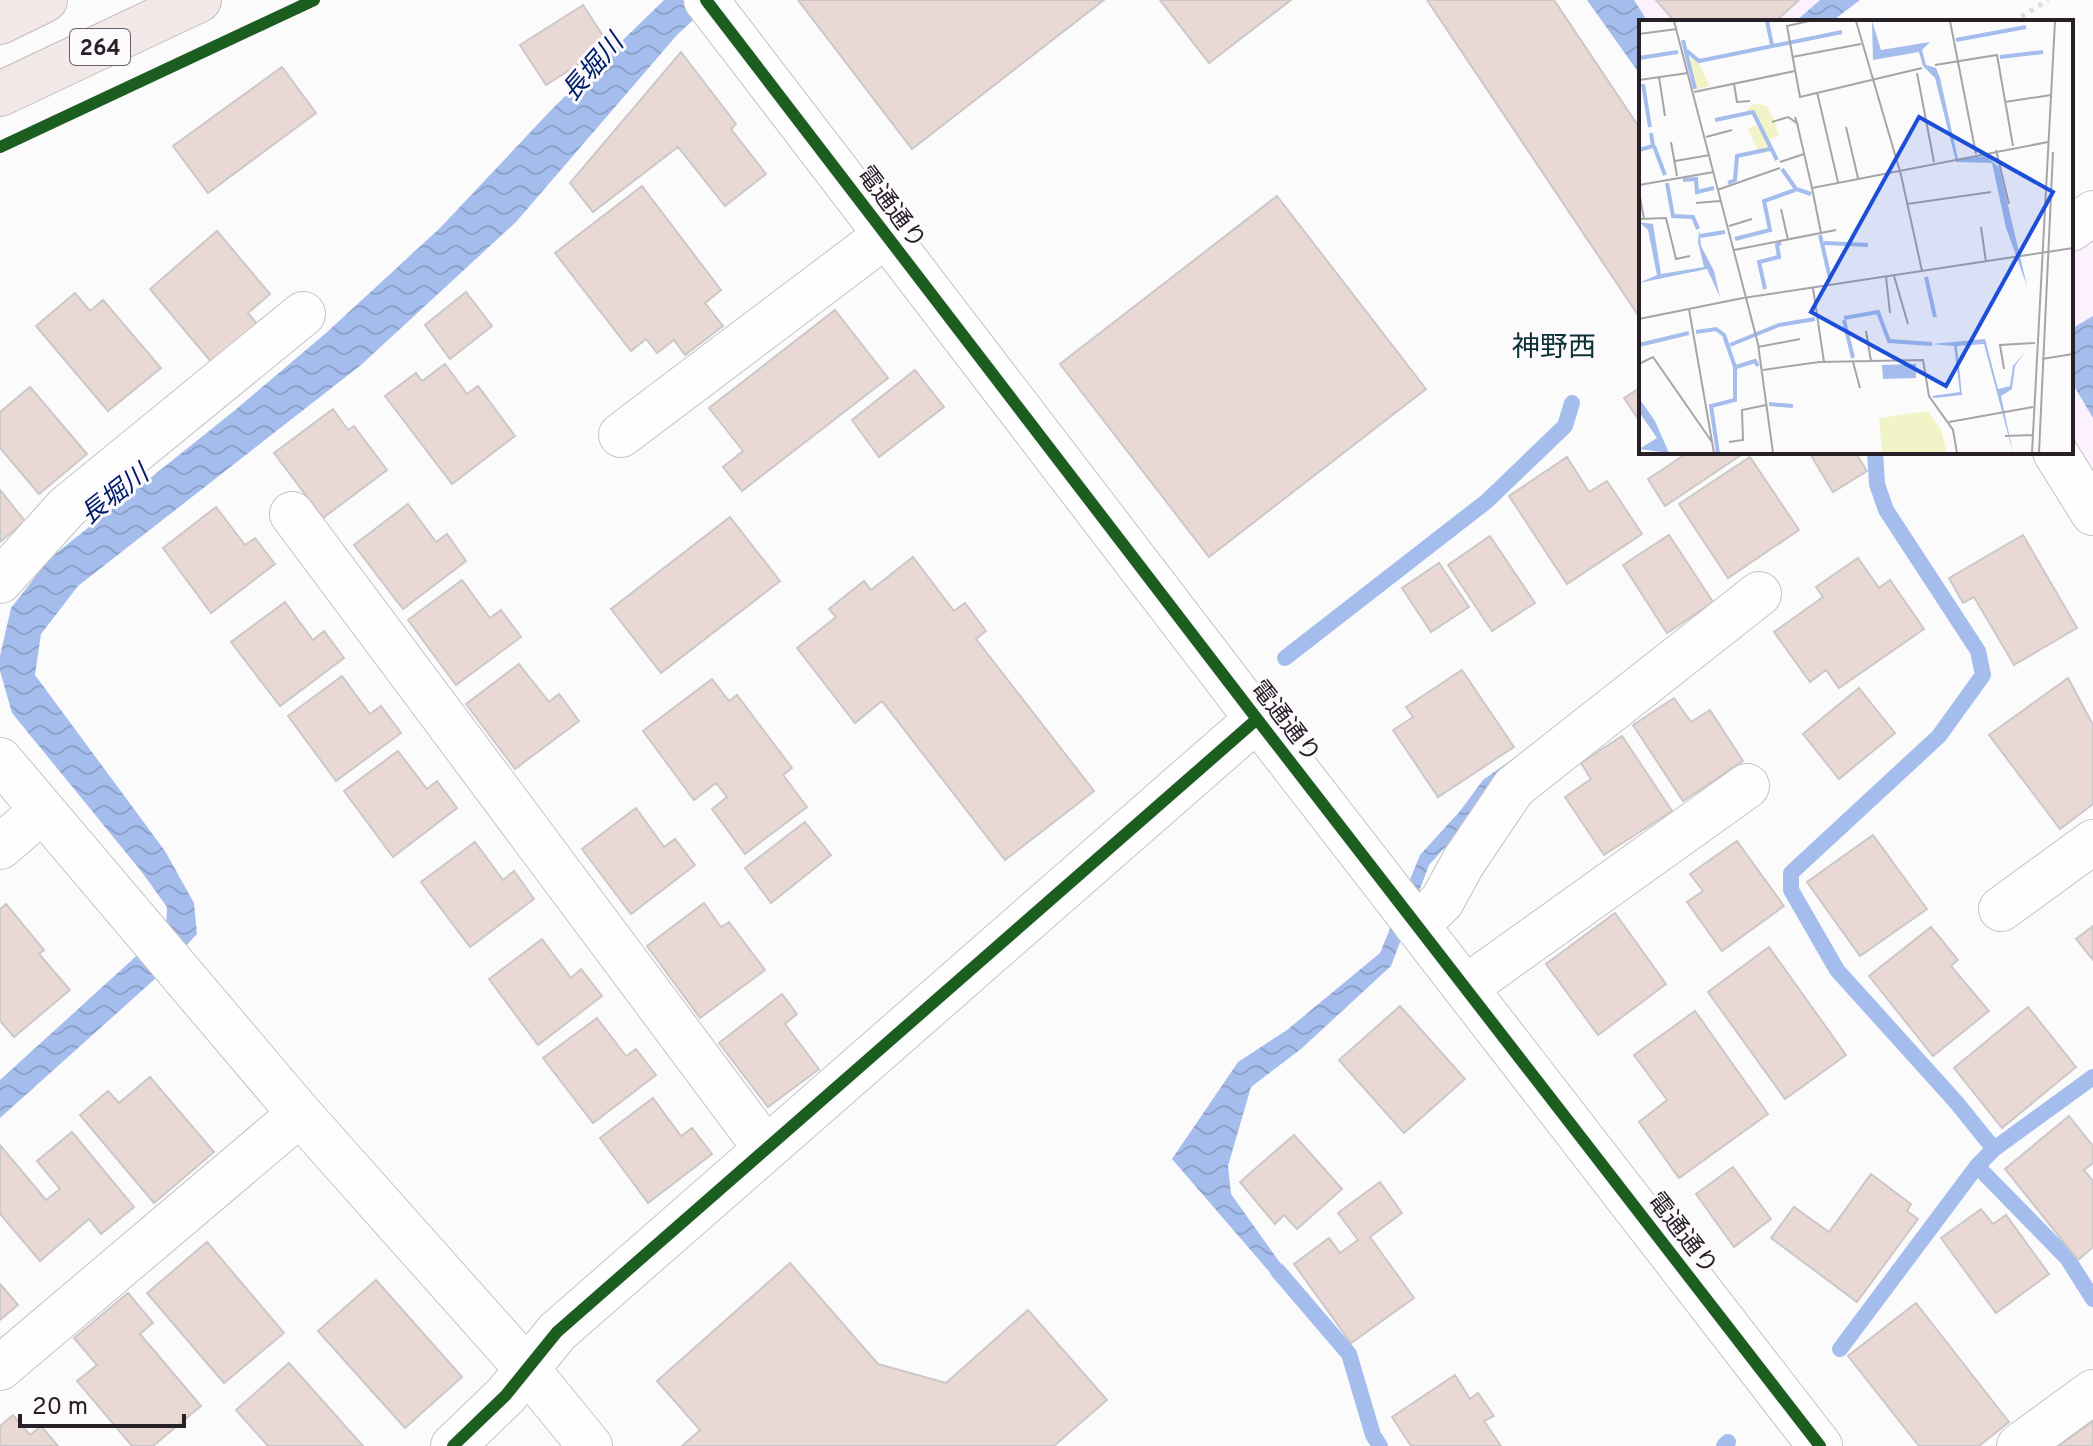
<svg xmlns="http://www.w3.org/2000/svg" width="2093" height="1446" viewBox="0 0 2093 1446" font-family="Overpass,'Noto Sans JP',sans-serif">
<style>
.education{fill:#fbf2fd}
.water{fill:url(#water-waves)}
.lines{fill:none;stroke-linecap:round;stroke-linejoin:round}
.stream{stroke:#a4bded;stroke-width:16}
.building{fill:#e9d8d4;stroke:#ccc8c7;stroke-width:2}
.street-casing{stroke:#c5c2c5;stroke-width:46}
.secondary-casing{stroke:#c5c2c5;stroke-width:46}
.highway-casing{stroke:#c6bbbc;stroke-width:46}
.path{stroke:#ddd;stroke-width:5;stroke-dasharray:4 6;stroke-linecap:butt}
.street{stroke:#fffeff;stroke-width:44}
.secondary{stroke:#fffeff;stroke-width:44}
.highway{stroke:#f2e8e8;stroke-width:44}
.cycleway-casing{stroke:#fdfafd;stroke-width:17}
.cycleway{stroke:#1b5e20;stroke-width:12}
.labels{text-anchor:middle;stroke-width:6;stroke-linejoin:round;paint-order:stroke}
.shield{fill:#fdfafd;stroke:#676267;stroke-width:2}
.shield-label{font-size:22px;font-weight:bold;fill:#272127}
.street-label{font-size:24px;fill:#272127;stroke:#fdfafd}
.water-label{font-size:26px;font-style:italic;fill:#01206c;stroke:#fdfafd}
.quarter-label{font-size:28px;fill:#0d3035;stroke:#fdfafd}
.inset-river{fill:none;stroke:#a4bded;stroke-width:4}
.inset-road{fill:none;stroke:#a7a4a7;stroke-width:2}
.view{fill:#1d4ed8;fill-opacity:0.15;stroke:#1d4ed8;stroke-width:4}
.inset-edge{fill:none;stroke:#272127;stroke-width:4}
</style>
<defs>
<pattern id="water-waves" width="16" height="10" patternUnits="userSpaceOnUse" patternTransform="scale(2)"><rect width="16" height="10" fill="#a4bded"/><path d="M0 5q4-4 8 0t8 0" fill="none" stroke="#8da2cb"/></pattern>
</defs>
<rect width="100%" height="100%" fill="#fcfbfc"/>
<path class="education" d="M1634,0h186l-25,22h-147z
M2093,236v248l-22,-36v-195z"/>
<path class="water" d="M664,0h51l-38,35 -161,187 -155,143 -283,221 -37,48 -6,41 130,176 29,52 3,31 -41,44 -156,140v-38l166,-151 1,-22 -26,-36 -129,-158 -12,-42v-15l11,-48 38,-49 185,-148 92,-78 114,-105 114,-121z
M1587,0h47l14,22h-7v54z
M1820,0h40l-29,22h-36z
M2093,316v102l-22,-37v-52z
M1550,732l-121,133 -38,101 -90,83 -50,38 -23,79 3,28 52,73 6,19 -10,-3 -107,-124 66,-97 49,-32 93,-77 40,-98 40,-44 23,-31z"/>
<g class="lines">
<path class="stream" d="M1875,452l2,32 9,26 92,141 5,24 -44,61 -148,137v17l46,80 119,132 38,47
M1285,658l202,-157 78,-75 7,-23
M1977,1166l90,92 26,41
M1278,1271l71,83 24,81 7,11
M1840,1349l137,-183 17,-17 99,-72
M1724,1446l4,-4"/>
</g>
<path class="building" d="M798,0h306l-192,149z
M1160,0h131l-82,63z
M1427,0h127l87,130v184l-3,1z
M1656,0h143l-24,22h-100z
M583,5l26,40 -63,40 -26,-40z
M681,52l55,72 -5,5 35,45 -41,32 -47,-59 -85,65 -23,-29z
M282,67l34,46 -108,80 -35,-47z
M642,186l79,104 -16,13 18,23 -38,29 -11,-15 -17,13 -11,-14 -15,12 -76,-98z
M1277,196l149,193 -217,168 -149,-193z
M217,231l53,63 -22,19 10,12 -45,39 -63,-75z
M466,292l26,34 -42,33 -25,-34z
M75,293l15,18 13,-11 58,68 -53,43 -72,-85z
M835,310l53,68 -146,113 -19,-24 20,-16 -34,-43z
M445,364l22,30 11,-8 37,50 -63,48 -67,-88 31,-23 6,8z
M915,370l29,37 -65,50 -27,-37z
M30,387l57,67 -48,40 -39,-46v-36z
M1641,387v36l-17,-25z
M333,409l15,21 6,-4 33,44 -64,48 -49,-65z
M1689,452h50l2,3 -76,51 -17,-27z
M1809,452h46l12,19 -34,21z
M1567,457l22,35 18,-11 35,53 -75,50 -58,-88z
M1750,457l49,73 -71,48 -49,-74z
M0,490l25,31 -25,21z
M408,504l28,38 11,-8 19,27 -63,48 -49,-64z
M216,507l29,38 10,-7 20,26 -64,49 -48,-65z
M730,517l50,64 -119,92 -50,-64z
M1669,535l44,67 -46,31 -44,-68z
M2023,535l54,93 -63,37 -40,-68 -11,6 -14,-25z
M1490,536l45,67 -43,28 -44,-66z
M913,557l41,54 11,-8 21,28 -10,8 118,152 -89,69 -123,-159 -27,22 -58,-75 39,-31 -7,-8 35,-28 7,9z
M1858,558l21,30 11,-8 34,49 -85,59 -13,-18 -16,12 -36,-50 49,-35 -7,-10z
M1439,563l30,44 -38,25 -29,-44z
M462,580l28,38 11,-8 20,27 -65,48 -48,-65z
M285,602l28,38 11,-9 20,27 -64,48 -49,-64z
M519,664l30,38 10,-8 20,27 -64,48 -49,-65z
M1462,670l52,77 -76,50 -45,-67 20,-13 -7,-10z
M342,676l28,38 11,-8 20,27 -65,48 -48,-65z
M2068,678l25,47v79l-33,25 -71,-94z
M712,679l17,22 8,-6 55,73 -9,7 24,32 -62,47 -33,-45 15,-12 -11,-14 -22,17 -51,-69z
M1859,688l36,45 -56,46 -36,-45z
M1674,698l17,24 19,-12 33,51 -60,40 -50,-76z
M1622,736l50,75 -68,44 -39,-58 26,-18 -10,-16z
M398,751l29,38 10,-8 20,27 -64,49 -49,-66z
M636,808l28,39 11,-8 20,26 -64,49 -49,-65z
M805,822l26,33 -60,48 -26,-35z
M1873,835l54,74 -67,47 -53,-74z
M1737,841l47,65 -62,45 -35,-49 16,-11 -13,-17z
M475,842l28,38 11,-9 20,28 -64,48 -49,-65z
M704,903l17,24 8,-5 36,48 -65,48 -53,-72z
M6,904l38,46 -5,4 31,36 -56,47 -14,-16v-112z
M1615,913l51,71 -68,51 -52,-71z
M2093,926v34l-17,-21z
M1931,927l27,33 -7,6 38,45 -56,45 -64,-80z
M542,939l29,39 10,-9 21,27 -64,49 -49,-66z
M1769,947l77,108 -61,44 -77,-107z
M782,994l15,20 -12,10 34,45 -51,38 -49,-64z
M1400,1006l65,73 -61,54 -65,-73z
M2028,1007l48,60 -74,61 -48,-60z
M1695,1011l73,103 -89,64 -40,-56 28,-22 -33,-45z
M597,1018l29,38 10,-7 20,26 -63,48 -50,-65z
M150,1077l64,75 -60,51 -74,-88 28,-24 11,12z
M653,1098l28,38 11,-8 20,26 -64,49 -48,-65z
M2069,1116l24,30v17l-9,7 9,11v66l-15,13 -73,-91z
M72,1132l62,75 -33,27 -12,-15 -49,42 -40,-47v-69l46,55 14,-11 -23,-28z
M1294,1135l48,54 -45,40 -13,-14 -9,9 -35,-42z
M1733,1167l38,52 -37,28 -38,-53z
M1871,1174l40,30 -4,7 11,8 -61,83 -86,-64 23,-31 35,25z
M1380,1182l22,31 -32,24 44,61 -63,45 -57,-79 35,-26 11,15 18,-13 -20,-27z
M1981,1209l12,15 13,-9 43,59 -53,39 -55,-75z
M207,1242l77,91 -60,50 -77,-90z
M790,1263l88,101 68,19 82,-73 79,90 -53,46h-372l18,-16 -43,-49z
M376,1280l86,97 -57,51 -87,-97z
M0,1284l18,21 -18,15z
M128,1293l25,30 -13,11 61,72 -48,40h-21l-55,-65 20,-16 -23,-27z
M1916,1303l93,119 -30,24h-60l-71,-90z
M289,1363l74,83h-95l-32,-36z
M1455,1375l15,24 8,-6 16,23 -10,5 17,25h-90l-19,-29z
M13,1415l17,20 11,-9 17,20h-58v-20z
M2093,1421v25h-35z"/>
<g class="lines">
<g class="street-casing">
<path id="street" d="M2071,229l22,-16
M621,435l265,-200
M2055,452l38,61
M292,514l474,635
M0,581l67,-74 236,-193
M0,760l300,354 227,255 63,77
M0,847l42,-36
M2001,909l92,-67
M1417,926l25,-25 22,-40 50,-74 245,-193
M1465,988l282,-202
M0,1368l300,-254
M453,1446l53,-51 51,-63 700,-613
M2019,1446l74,-54"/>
</g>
<g class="secondary-casing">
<path id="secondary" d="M706,0l551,719 563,727"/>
</g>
<g class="highway-casing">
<path id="highway" d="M0,22l45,-22
M0,94l199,-94"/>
</g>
<path class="path" d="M2013,22l35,-22"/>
<use href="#street" class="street"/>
<use href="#secondary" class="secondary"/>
<use href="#highway" class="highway"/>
<g class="cycleway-casing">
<path id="cycleway" d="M706,0l551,719 563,727
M0,147l314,-147
M453,1446l53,-51 51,-63 700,-613"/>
</g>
<use href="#cycleway" class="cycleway"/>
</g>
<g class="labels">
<rect class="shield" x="70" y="29" width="60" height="36" rx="6"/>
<g class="shield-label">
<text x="100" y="55">264</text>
</g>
<g class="street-label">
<text transform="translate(892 207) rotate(53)" y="8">電通通り</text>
<text transform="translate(1286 721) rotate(52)" y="8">電通通り</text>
<text transform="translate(1683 1233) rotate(52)" y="8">電通通り</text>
</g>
<g class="water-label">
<text transform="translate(592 67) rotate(-49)" y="9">長堀川</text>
<text transform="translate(114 494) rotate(-38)" y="9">長堀川</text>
</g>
<g class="quarter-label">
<text x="1554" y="356">神野西</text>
</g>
</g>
<g transform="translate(1639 20)">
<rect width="434" height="434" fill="#fcfbfc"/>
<path d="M115,83l13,3 8,17 4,13 -12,4 2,10 -11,2 -10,-24 9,-3 -4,-12 -7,-2zM289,391l13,19 6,23h-65l-3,-35z" fill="#f2f4c8"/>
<path d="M54,32l17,34 -13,4 -8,-26z" fill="#f2f4c8"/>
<path d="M233,1l9,29 49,-8 -8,8 4,15 10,3 4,10 18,81 28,-3 13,11 28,119 -21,-58 -14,-65 -36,-1 -21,-84 -12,-12 -4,-14 -46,8zM0,202l14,2 8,50 43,-7 -6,-25 1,-13 2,17 13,25 6,26 -13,-28 -68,14 18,-8 -9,-45zM346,319l13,50 12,-3 3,-20 12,-14 -10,14 -3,23 -11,7 12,57 -29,-109 -27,2 5,49 -28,3 -2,-2 28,-4 -6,-46 -22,-2zM277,344v14l-33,1 -1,-14zM0,378l16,23 14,32 -30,-4 18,-11 -18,-26z" fill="#a4bded"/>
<path class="inset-river" d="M128,1l5,24M44,20l12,49M317,20l70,-13M48,31l12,10 143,-29M361,37l43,-5M0,38l39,-6M4,64l7,43M76,100l38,-8 24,48M15,126l11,29M0,130l14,-4 -2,-13M143,149l14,20 15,5M44,160l13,-1 1,13 17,-4M28,163l6,33 20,1 5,12M89,163l7,-3 2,-24 33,-7M181,215l10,43M61,216l25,-4M96,219l35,-9 -6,-29 31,-11M185,223l44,2M287,257l9,40M126,269l-6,-27 20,-5 -2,-12 4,-2M205,298l34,-6 11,29 43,3M205,300l9,38M57,312l20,-3 8,6 11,32v33l-24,6 7,47M0,325l50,-12M91,325l49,-20 36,-6M97,347l19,-6 3,5M130,384l24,2"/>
<path class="inset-road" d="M35,1l84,323 15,109M170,1l-22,5 13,71 122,-29M217,1l45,154 21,96M311,1l26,133M0,14l38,-5M153,37l69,-13M296,45l62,-10 16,91M278,53l17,89M20,57l6,39M0,60l49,-7M95,64l3,18 13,-1M55,72l101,-21M178,72l21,90M366,82l46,-7M133,102l16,-5 9,6 -2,-6M158,103l15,65M207,107l12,51M67,117l26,-7M32,122l6,34M357,130l13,54M36,141l35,-6M141,142l24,-8M0,165l75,-13M78,170l63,-22M0,172l5,27M57,183l24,-2M268,184l84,-12M142,189l7,31M0,199l27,-1 10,41 14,-3M90,206l23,-7M342,207l5,35M182,213l-9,-45 236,-46M95,230l102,-20M255,256l14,48M247,257l4,36M174,268l11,74M50,289l25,144M0,299l104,-21 330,-50M227,311l5,30M119,327l42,-8M403,339l31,-5M214,342l7,26M0,344l14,-7 59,85M365,349l-4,-24 35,-2M124,350l56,-8 104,-2 6,36 24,34 4,23M310,402l84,-15M366,416l28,-1M90,422l14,-2 -1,-30 24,-5M393,433l23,-432M400,433l14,-301"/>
<path class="view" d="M280,97l134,75 -107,194 -135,-74z"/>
<rect width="434" height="434" class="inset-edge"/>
</g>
<path d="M20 1414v12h164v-12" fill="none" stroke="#272127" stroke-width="4"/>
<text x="32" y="1414" font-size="24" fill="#272127" stroke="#fdfafd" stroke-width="6" paint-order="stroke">20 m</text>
</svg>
